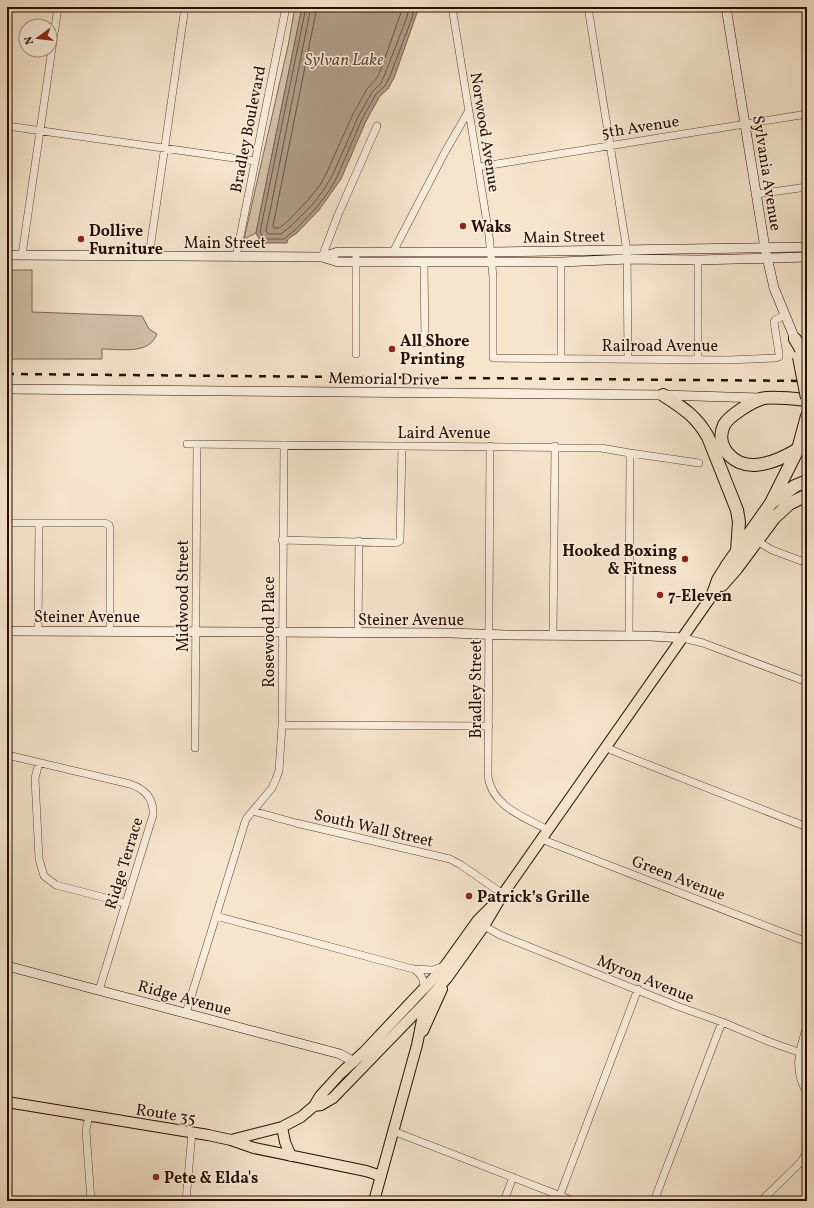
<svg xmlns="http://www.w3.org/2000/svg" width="814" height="1208" viewBox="0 0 814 1208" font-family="Vollkorn,serif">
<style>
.green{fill:#d3c0aa;stroke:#7f6655}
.water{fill:#b19b87;stroke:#7b6151}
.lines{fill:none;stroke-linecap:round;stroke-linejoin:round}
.shore{stroke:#6e5344;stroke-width:1}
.street-casing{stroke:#5e4233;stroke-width:8}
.secondary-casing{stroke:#2b0b00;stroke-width:10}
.primary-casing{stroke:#2b0b00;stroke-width:12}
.highway-casing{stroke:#2b0b00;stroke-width:14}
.street{stroke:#f9eede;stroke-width:7}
.secondary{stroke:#f9eede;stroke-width:9}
.primary{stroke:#f6e5cd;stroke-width:10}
.highway{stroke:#f6e5cd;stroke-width:12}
.rail{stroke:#2b0b00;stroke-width:2.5;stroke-dasharray:7 7;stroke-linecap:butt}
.highway-bridge-casing{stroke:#2b0b00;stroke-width:14;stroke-linecap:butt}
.highway-bridge{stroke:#f6e5cd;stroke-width:12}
.poi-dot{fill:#8f2418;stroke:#f9eede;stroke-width:1.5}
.labels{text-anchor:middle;stroke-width:3;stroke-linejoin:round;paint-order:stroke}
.street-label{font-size:16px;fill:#2b0b00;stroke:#f9eede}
.poi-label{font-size:16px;font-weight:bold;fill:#2b0b00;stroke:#f9eede;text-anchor:start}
.water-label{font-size:17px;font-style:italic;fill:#674c3d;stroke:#f9eede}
</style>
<rect width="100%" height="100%" fill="#f6e5cd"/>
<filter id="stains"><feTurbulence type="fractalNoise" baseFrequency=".005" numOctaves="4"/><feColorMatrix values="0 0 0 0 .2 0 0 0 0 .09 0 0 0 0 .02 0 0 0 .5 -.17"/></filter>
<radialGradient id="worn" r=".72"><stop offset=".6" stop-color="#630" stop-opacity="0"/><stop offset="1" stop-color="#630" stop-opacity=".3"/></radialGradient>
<path class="green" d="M295,7h7l-46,226 -12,6 44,-193z
M7,270h25v42l110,4 7,13 8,5c-8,21 -36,15 -55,15v10h-95z"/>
<path class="water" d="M302,7h116v3l-24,68 -6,11 -8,7 -14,25 -25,58 -22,31 -22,23 -9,6 -1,4h-26l-5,-10z"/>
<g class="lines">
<path class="shore" d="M306,7l-46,225 5,7h19l11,-9 21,-22 13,-17 8,-14 25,-58 14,-25 9,-8 5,-10 22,-58 2,-11
M311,7l-45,224 2,3h13l10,-8 22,-22 12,-16 8,-14 25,-57 14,-25 9,-9 4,-9 22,-57 2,-10
M317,7l-44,219 1,2h5l8,-6 21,-22 12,-15 7,-13 26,-58 14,-25 10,-11 3,-6 23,-65"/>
<g class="street-casing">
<path id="street" d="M452,7l37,228 4,42v81l235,2 48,-2 3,-1v-3l-5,-32 1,-2 10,-5
M588,7l39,244 1,108
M7,126l248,35
M478,167l329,-53
M757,194l50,-7
M393,252l52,-100 23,-40
M22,255l36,-248
M149,256l36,-249
M236,257l50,-250
M322,257l16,-42 39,-89
M698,260v99
M424,262l1,81
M356,354v-96
M561,359v-97
M187,444l414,4 29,5 69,10
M490,446l-2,331c5,30 36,40 60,53
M7,523h98l4,2 1,3v103
M282,540l114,3 4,-2 2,-95
M757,541l15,9 35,13
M38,631l1,-107
M358,633l1,-92
M553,635l2,-189
M629,636l1,-183
M683,638l20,5 104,39
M282,725l207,1
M605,747l16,7 186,73
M195,748l2,-304
M7,755l123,29c15,5 24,15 23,31l-54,175
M39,763l-4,15 4,81 5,17 12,9 69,18
M253,811l43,12 154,36 11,6 42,29
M541,839l266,103
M216,916l197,53 20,1 11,-4
M484,926l16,9 177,71 45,16 48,20 37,13
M414,969c8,6 10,10 10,20
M186,1013l60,-194 26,-31 4,-9 3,-8 3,-46 2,-280
M807,1026c-8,24 -14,44 0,67
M89,1116l-3,14 5,71
M393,1131l181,70
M560,1195l78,-206
M186,1201l6,-69
M504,1201l9,-24
M654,1201l68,-179
M761,1201l40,-39 6,-10"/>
</g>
<g class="secondary-casing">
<path id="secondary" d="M726,7l39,241 9,40 21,51
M7,255l315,2 16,5h223l67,-3 70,1 109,-3
M322,257l16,-5h153l316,-5
M7,389l656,6 97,3
M7,631l443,2 57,2 144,1 32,2
M7,966l333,88 14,8"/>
</g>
<g class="primary-casing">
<path id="primary" d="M423,1031l19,-42
M7,1102l201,33 23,5 23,8 112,23 15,5
M314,1106l7,-1 12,-7 92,-95 22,-25 37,-52 19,-32 210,-300
M282,1127l3,15 6,14
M231,1140l51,-13 19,-10 13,-11 6,-10 21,-23 23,-21 81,-86 33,-46 13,-13
M374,1201l43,-156 8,-40"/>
</g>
<g class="highway-casing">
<path id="highway" d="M795,339l10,17 2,7
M663,395c20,13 33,21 45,42l29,73 2,12 -2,29
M798,449c-13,8 -27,15 -43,16 -21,1 -41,-18 -31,-40 5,-9 27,-23 37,-26 7,-3 36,0 46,1
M771,503l27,-54 9,-33
M722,585l14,-16 38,-51 15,-14 18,-9
M713,594l5,-14 10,-16 43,-61 24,-17 12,-5"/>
</g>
<use href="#street" class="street"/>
<use href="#secondary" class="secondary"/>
<use href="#primary" class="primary"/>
<use href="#highway" class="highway"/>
<path class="rail" d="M7,374l800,7"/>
<g class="highway-bridge-casing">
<path id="highway-bridge" d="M799,357l8,41"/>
</g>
<use href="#highway-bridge" class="highway-bridge"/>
</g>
<g class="poi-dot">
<circle cx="463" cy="226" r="4"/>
<circle cx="81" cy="239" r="4"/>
<circle cx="392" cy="349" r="4"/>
<circle cx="685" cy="559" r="4"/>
<circle cx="660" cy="595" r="4"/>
<circle cx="469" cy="896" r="4"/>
<circle cx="156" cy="1177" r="4"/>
</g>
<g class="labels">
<g class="street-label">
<text transform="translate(640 126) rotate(-9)" y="6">5th Avenue</text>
<text transform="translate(247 129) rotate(-79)" y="6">Bradley Boulevard</text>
<text transform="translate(486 132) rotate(81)" y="6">Norwood Avenue</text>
<text transform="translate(768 173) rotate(81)" y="6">Sylvania Avenue</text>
<text transform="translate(564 236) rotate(-1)" y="6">Main Street</text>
<text x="225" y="248">Main Street</text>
<text x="660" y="351">Railroad Avenue</text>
<text transform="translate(384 378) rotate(1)" y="6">Memorial Drive</text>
<text x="444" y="438">Laird Avenue</text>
<text transform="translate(182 596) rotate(-90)" y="6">Midwood Street</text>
<text x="87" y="622">Steiner Avenue</text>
<text x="411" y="625">Steiner Avenue</text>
<text transform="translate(268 632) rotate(-90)" y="6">Rosewood Place</text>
<text transform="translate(475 689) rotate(-90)" y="6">Bradley Street</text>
<text transform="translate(374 827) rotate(13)" y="6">South Wall Street</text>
<text transform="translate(123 863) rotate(-73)" y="6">Ridge Terrace</text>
<text transform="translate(679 877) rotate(21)" y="6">Green Avenue</text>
<text transform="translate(646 978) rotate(22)" y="6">Myron Avenue</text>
<text transform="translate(185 997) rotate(15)" y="6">Ridge Avenue</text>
<text transform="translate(166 1113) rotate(9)" y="6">Route 35</text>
</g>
<g class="poi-label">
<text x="471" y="232">Waks</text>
<text x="89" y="236">Dollive<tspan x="89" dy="18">Furniture</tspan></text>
<text x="400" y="346">All Shore<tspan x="400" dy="18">Printing</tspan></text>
<text x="677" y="556" text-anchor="end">Hooked Boxing<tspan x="677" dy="18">&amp; Fitness</tspan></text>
<text x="668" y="601">7-Eleven</text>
<text x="477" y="902">Patrick’s Grille</text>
<text x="164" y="1183">Pete &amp; Elda's</text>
</g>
<g class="water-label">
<text x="344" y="65">Sylvan Lake</text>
</g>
</g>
<rect width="814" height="1208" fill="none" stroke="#f6e5cd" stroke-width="24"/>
<rect x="8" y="8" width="798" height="1192" fill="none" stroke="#2b0b00" stroke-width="2"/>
<rect x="12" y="12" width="790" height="1184" fill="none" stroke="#2b0b00"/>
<g transform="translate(38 38) rotate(255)"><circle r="19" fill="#f9eede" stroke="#a79385"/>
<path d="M0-3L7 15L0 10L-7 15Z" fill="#8f2418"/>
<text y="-6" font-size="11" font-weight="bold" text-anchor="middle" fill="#2b0b00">N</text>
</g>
<rect width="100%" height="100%" filter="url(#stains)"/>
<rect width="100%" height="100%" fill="url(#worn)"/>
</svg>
